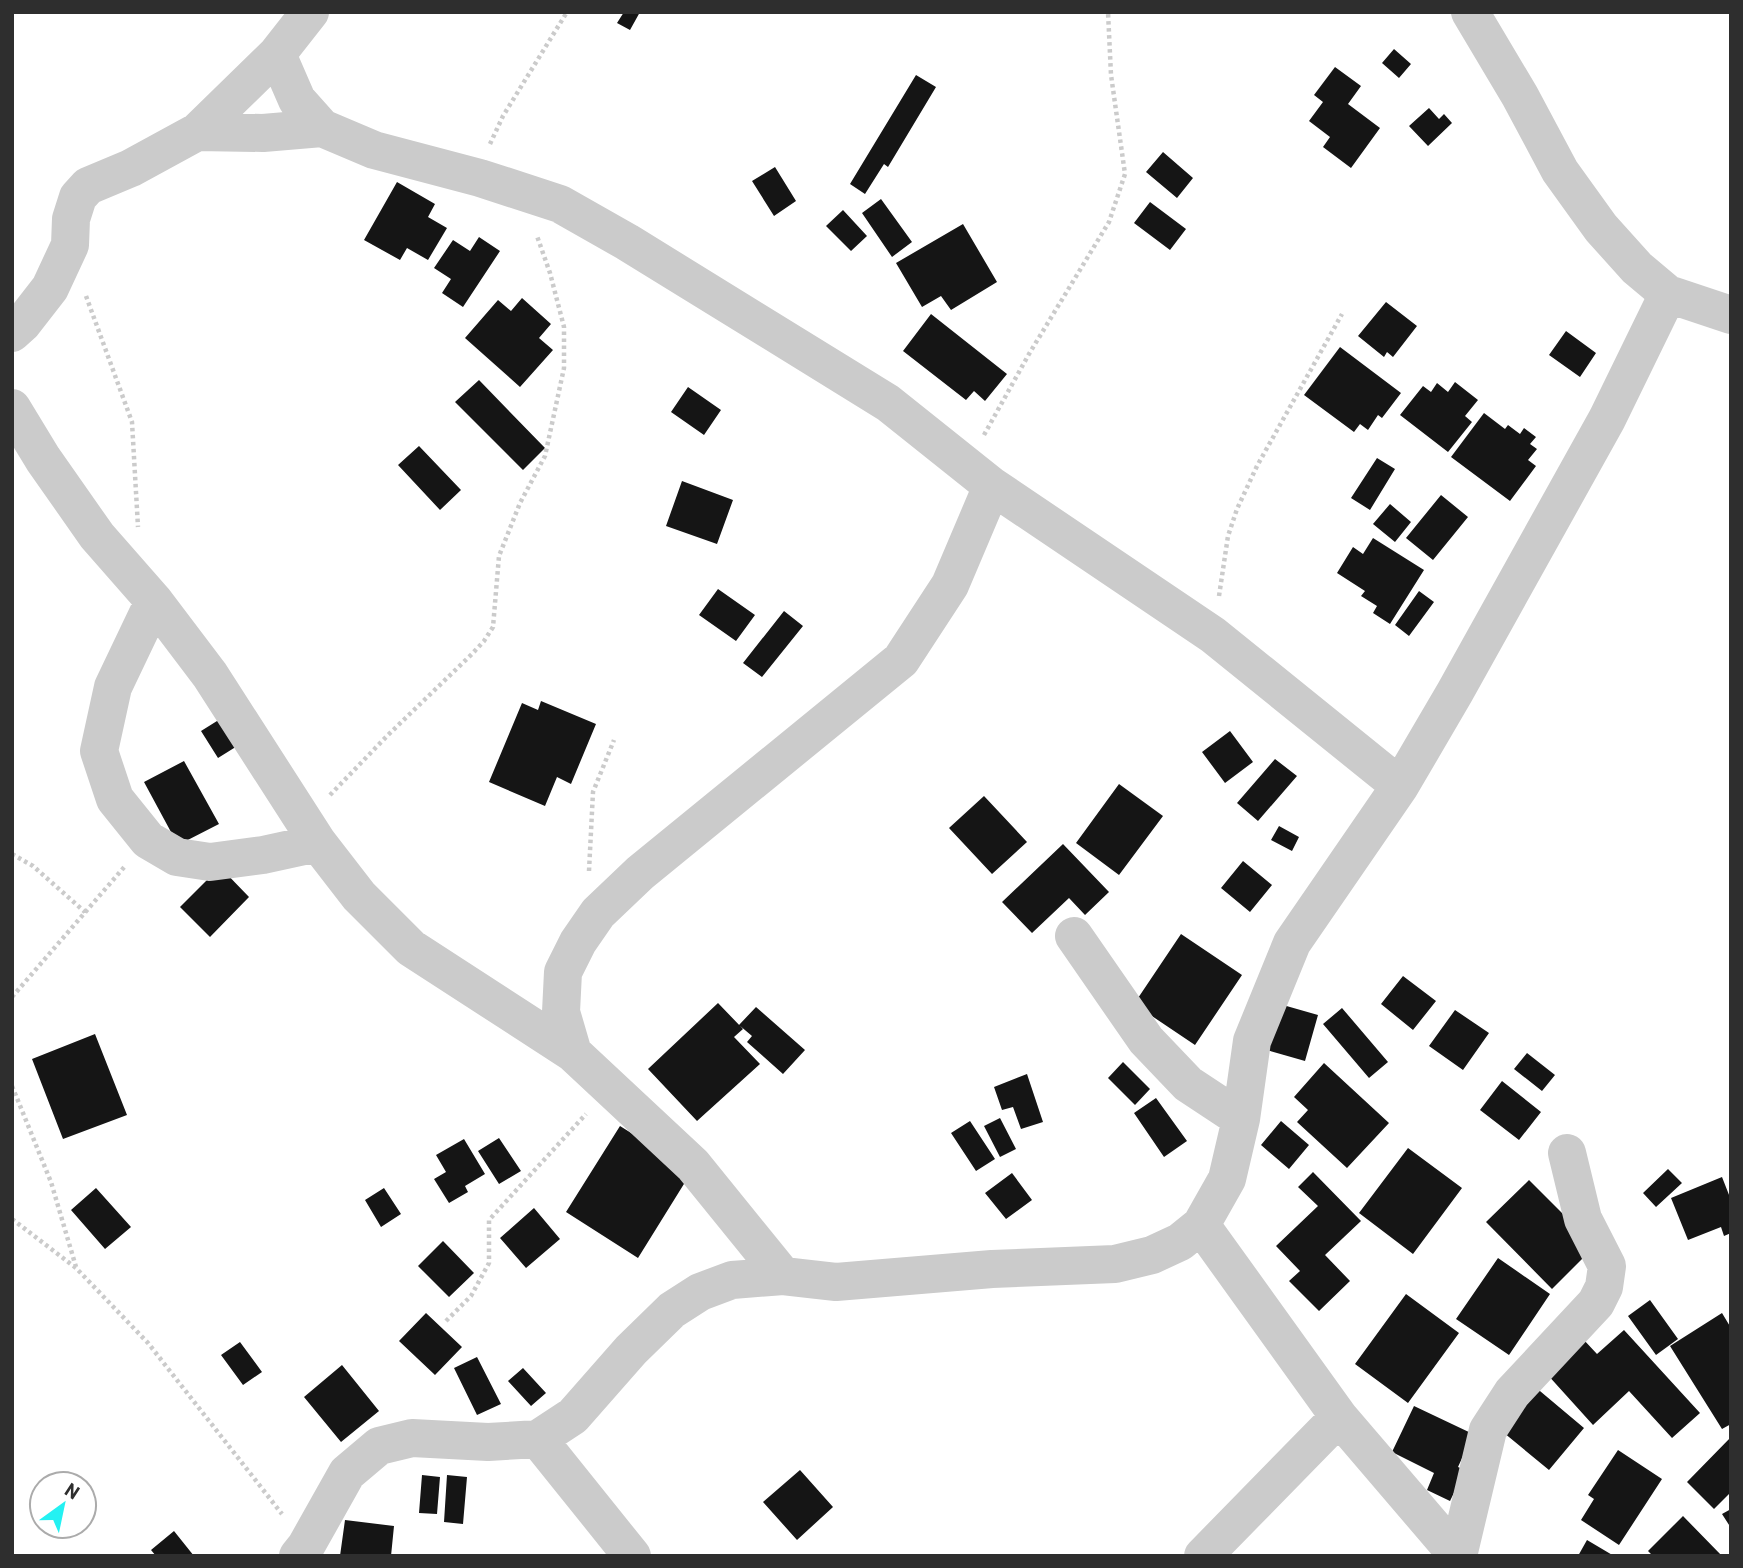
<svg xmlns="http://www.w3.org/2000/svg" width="1743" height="1568" viewBox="0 0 1743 1568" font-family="Barlow,sans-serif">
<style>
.building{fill:#151515}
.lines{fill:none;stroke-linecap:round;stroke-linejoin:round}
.path{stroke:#cbcbcb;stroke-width:4.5;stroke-dasharray:3.5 3.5;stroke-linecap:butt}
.street{stroke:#cbcbcb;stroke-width:38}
</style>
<rect width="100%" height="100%" fill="#fff"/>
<path class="building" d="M624,12h16l-10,18 -13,-7z
M1394,49l17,15 -12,14 -17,-15z
M1335,67l26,19 -13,18 32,24 -29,40 -28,-21 7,-10 -21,-16 14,-19 -9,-7z
M916,75l20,12 -48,80 -4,-3 -19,30 -15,-10z
M1429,108l10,11 5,-5 8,9 -24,23 -19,-20z
M1163,152l30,26 -16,20 -31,-26z
M775,167l21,34 -22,15 -22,-35z
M397,182l38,22 -7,13 19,11 -19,32 -21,-12 -7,12 -36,-20z
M881,199l31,43 -20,15 -30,-44z
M1150,202l36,27 -16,21 -36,-27z
M843,210l24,26 -16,15 -25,-25z
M963,224l34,58 -46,28 -10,-14 -19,11 -26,-44z
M479,237l21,14 -37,56 -21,-14 9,-14 -17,-11 19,-28 17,11z
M522,298l29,26 -12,14 14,12 -33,37 -55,-49 33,-38 13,11z
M1386,302l31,24 -24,31 -6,-5 -3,5 -26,-21z
M931,314l76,60 -22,27 -11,-10 -8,9 -63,-49z
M1566,331l30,22 -16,24 -31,-22z
M1340,347l61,46 -19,25 -4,-3 -10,15 -8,-6 -6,8 -50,-37z
M479,380l66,68 -22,22 -68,-68z
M1455,382l23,18 -13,16 7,6 -24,30 -48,-37 23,-29 8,6 6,-9 11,9z
M688,387l33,23 -17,25 -33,-23z
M1484,413l21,16 3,-4 12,9 4,-6 12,9 -6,7 7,5 -9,11 8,6 -26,35 -59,-44z
M419,446l42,44 -21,20 -42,-45z
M1377,458l18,11 -25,41 -19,-12z
M682,481l51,19 -16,44 -51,-18z
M1441,495l27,22 -35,43 -27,-22z
M1390,504l21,18 -16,20 -22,-18z
M1373,538l51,32 -34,54 -17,-11 4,-7 -16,-10 4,-5 -28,-18 16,-26 10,7z
M718,589l37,26 -19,26 -37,-26z
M1419,591l15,11 -25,34 -14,-11z
M784,611l19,15 -41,51 -19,-14z
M541,701l55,23 -25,60 -14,-7 -12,29 -56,-24 33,-79 16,7z
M225,716l17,27 -24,15 -17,-27z
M1230,731l23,31 -28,21 -23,-31z
M1275,759l22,17 -39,45 -21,-18z
M184,761l35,63 -41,21 -34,-63z
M1119,784l44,32 -44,59 -43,-32z
M984,796l43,46 -35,32 -43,-46z
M1279,826l20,11 -7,14 -21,-11z
M1063,844l46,48 -24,23 -16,-17 -37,35 -30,-31z
M1243,861l29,24 -22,27 -29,-24z
M220,867l29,30 -39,40 -30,-30z
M1181,934l61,41 -47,70 -61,-41z
M1403,976l33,25 -23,29 -32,-26z
M718,1003l25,26 -9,8 26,27 -63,57 -49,-52z
M1276,1003l42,12 -13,46 -42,-12z
M756,1007l49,43 -22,24 -36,-32 5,-6 -13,-11z
M1342,1008l46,54 -19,16 -46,-54z
M1455,1010l34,23 -26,37 -34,-24z
M95,1034l32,81 -64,24 -31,-80z
M1527,1053l28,22 -13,16 -28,-22z
M1123,1062l27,27 -15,16 -27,-27z
M1324,1063l65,60 -42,45 -50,-46 11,-12 -14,-13z
M1027,1074l16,48 -22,7 -8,-22 -11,3 -8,-23z
M1502,1081l39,31 -22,28 -39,-30z
M1156,1098l31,43 -23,16 -30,-44z
M1000,1118l16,31 -16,8 -16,-31z
M970,1121l25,38 -19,12 -25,-38z
M1281,1121l28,24 -20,24 -28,-24z
M620,1126l72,45 -54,87 -72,-46z
M499,1138l22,33 -22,13 -21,-33z
M464,1139l21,35 -20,12 3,6 -19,11 -15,-24 12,-7 -10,-17z
M1408,1148l54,40 -49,66 -54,-41z
M1668,1169l14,14 -26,24 -13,-14z
M1313,1172l48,49 -36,34 25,26 -31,30 -30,-30 11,-10 -24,-25 42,-40 -20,-19z
M1012,1173l20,27 -26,19 -21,-26z
M1722,1177l9,23v33l-7,3 -3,-9 -33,13 -17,-42z
M1529,1180l66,66 -43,43 -66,-67z
M96,1188l35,39 -26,22 -34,-39z
M384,1188l17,26 -20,13 -16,-27z
M534,1208l26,31 -34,29 -26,-30z
M443,1241l31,32 -25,24 -31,-31z
M1498,1258l52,36 -41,61 -53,-36z
M1406,1294l53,39 -51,70 -53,-39z
M1650,1300l28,39 -22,16 -28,-39z
M426,1313l36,34 -27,28 -36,-34z
M1722,1313l9,15v96l-9,5 -52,-83z
M1624,1330l76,83 -28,25 -43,-47 -36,34 -47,-52 37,-34 14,15z
M240,1342l22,30 -19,13 -22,-30z
M477,1357l24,47 -24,11 -23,-47z
M342,1365l37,46 -38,31 -37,-45z
M523,1368l23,25 -15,13 -23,-25z
M1534,1386l50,42 -35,42 -51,-42z
M1414,1406l59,28 -15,33 7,3 -15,31 -23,-11 7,-17 -42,-21z
M1731,1437v55l-17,17 -27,-27z
M1618,1450l44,29 -43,66 -38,-25 13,-21 -6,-4z
M800,1470l33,37 -36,33 -34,-38z
M422,1475l18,2 -3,37 -18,-1z
M447,1475l20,2 -4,47 -19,-2z
M1731,1509v19l-9,-14z
M1683,1516l39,40h-69l-5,-5z
M345,1520l49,6 -3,30h-51z
M174,1531l20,25h-38l-5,-6z
M1587,1540l27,16h-36z"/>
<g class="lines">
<path class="path" d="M490,144l13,-28 64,-104
M86,296l46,126 6,105
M984,435l45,-81 80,-132 16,-48 -14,-99 -3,-63
M1219,596l9,-60 9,-27 20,-43 85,-152
M330,795l58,-60 84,-81 12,-13 9,-14 6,-71 21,-53 25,-47 19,-88v-41l-14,-54 -13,-37
M12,854l21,12 52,46
M589,871l4,-79 21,-52
M12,997l114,-132
M12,1086l39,96 25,85
M12,1219l64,49 72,75 134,171
M446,1321l25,-25 18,-33v-43l97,-106"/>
<path class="street" d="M1470,12l50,84 40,75 41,57 36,40 31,26 63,21
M277,54l20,46 25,28 52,22 106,28 80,26 67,38 261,161 104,83 221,149 187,151
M197,132l66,1 59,-5
M12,333l10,-9 28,-36 20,-43 1,-26 7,-22 10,-11 43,-18 66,-36 80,-78 33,-42
M12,408l31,51 54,77 57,65 56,74 108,168 41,53 52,52 162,105 120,112 90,111
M154,601l-41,86 -14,64 16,48 33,41 29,17 33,5 53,-7 55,-12
M1074,936l72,104 42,44 53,35
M573,1053l-12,-41 2,-40 15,-30 20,-29 42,-40 261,-213 49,-75 42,-99
M1201,1225l138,192 119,139
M538,1439l94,117
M298,1556l8,-10 41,-73 32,-27 33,-8 76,4 50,-3 35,-23 58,-66 41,-40 28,-18 32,-12 51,-4 53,6 156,-13 123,-5 37,-9 28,-13 21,-17 26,-46 14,-60 11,-78 40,-98 108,-157 55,-94 152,-273 61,-125
M1203,1556l136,-139
M1458,1556l30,-126 24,-37 84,-90 8,-16 3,-21 -24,-47 -16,-66"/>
</g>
<rect width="1743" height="1568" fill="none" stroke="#2e2e2e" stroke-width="28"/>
<g transform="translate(63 1505) rotate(33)"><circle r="33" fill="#ffffff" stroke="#ababab" stroke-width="2"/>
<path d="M0-5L12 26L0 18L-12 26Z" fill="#24f1f2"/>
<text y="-10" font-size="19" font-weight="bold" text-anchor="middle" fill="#2e2e2e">N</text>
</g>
</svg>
